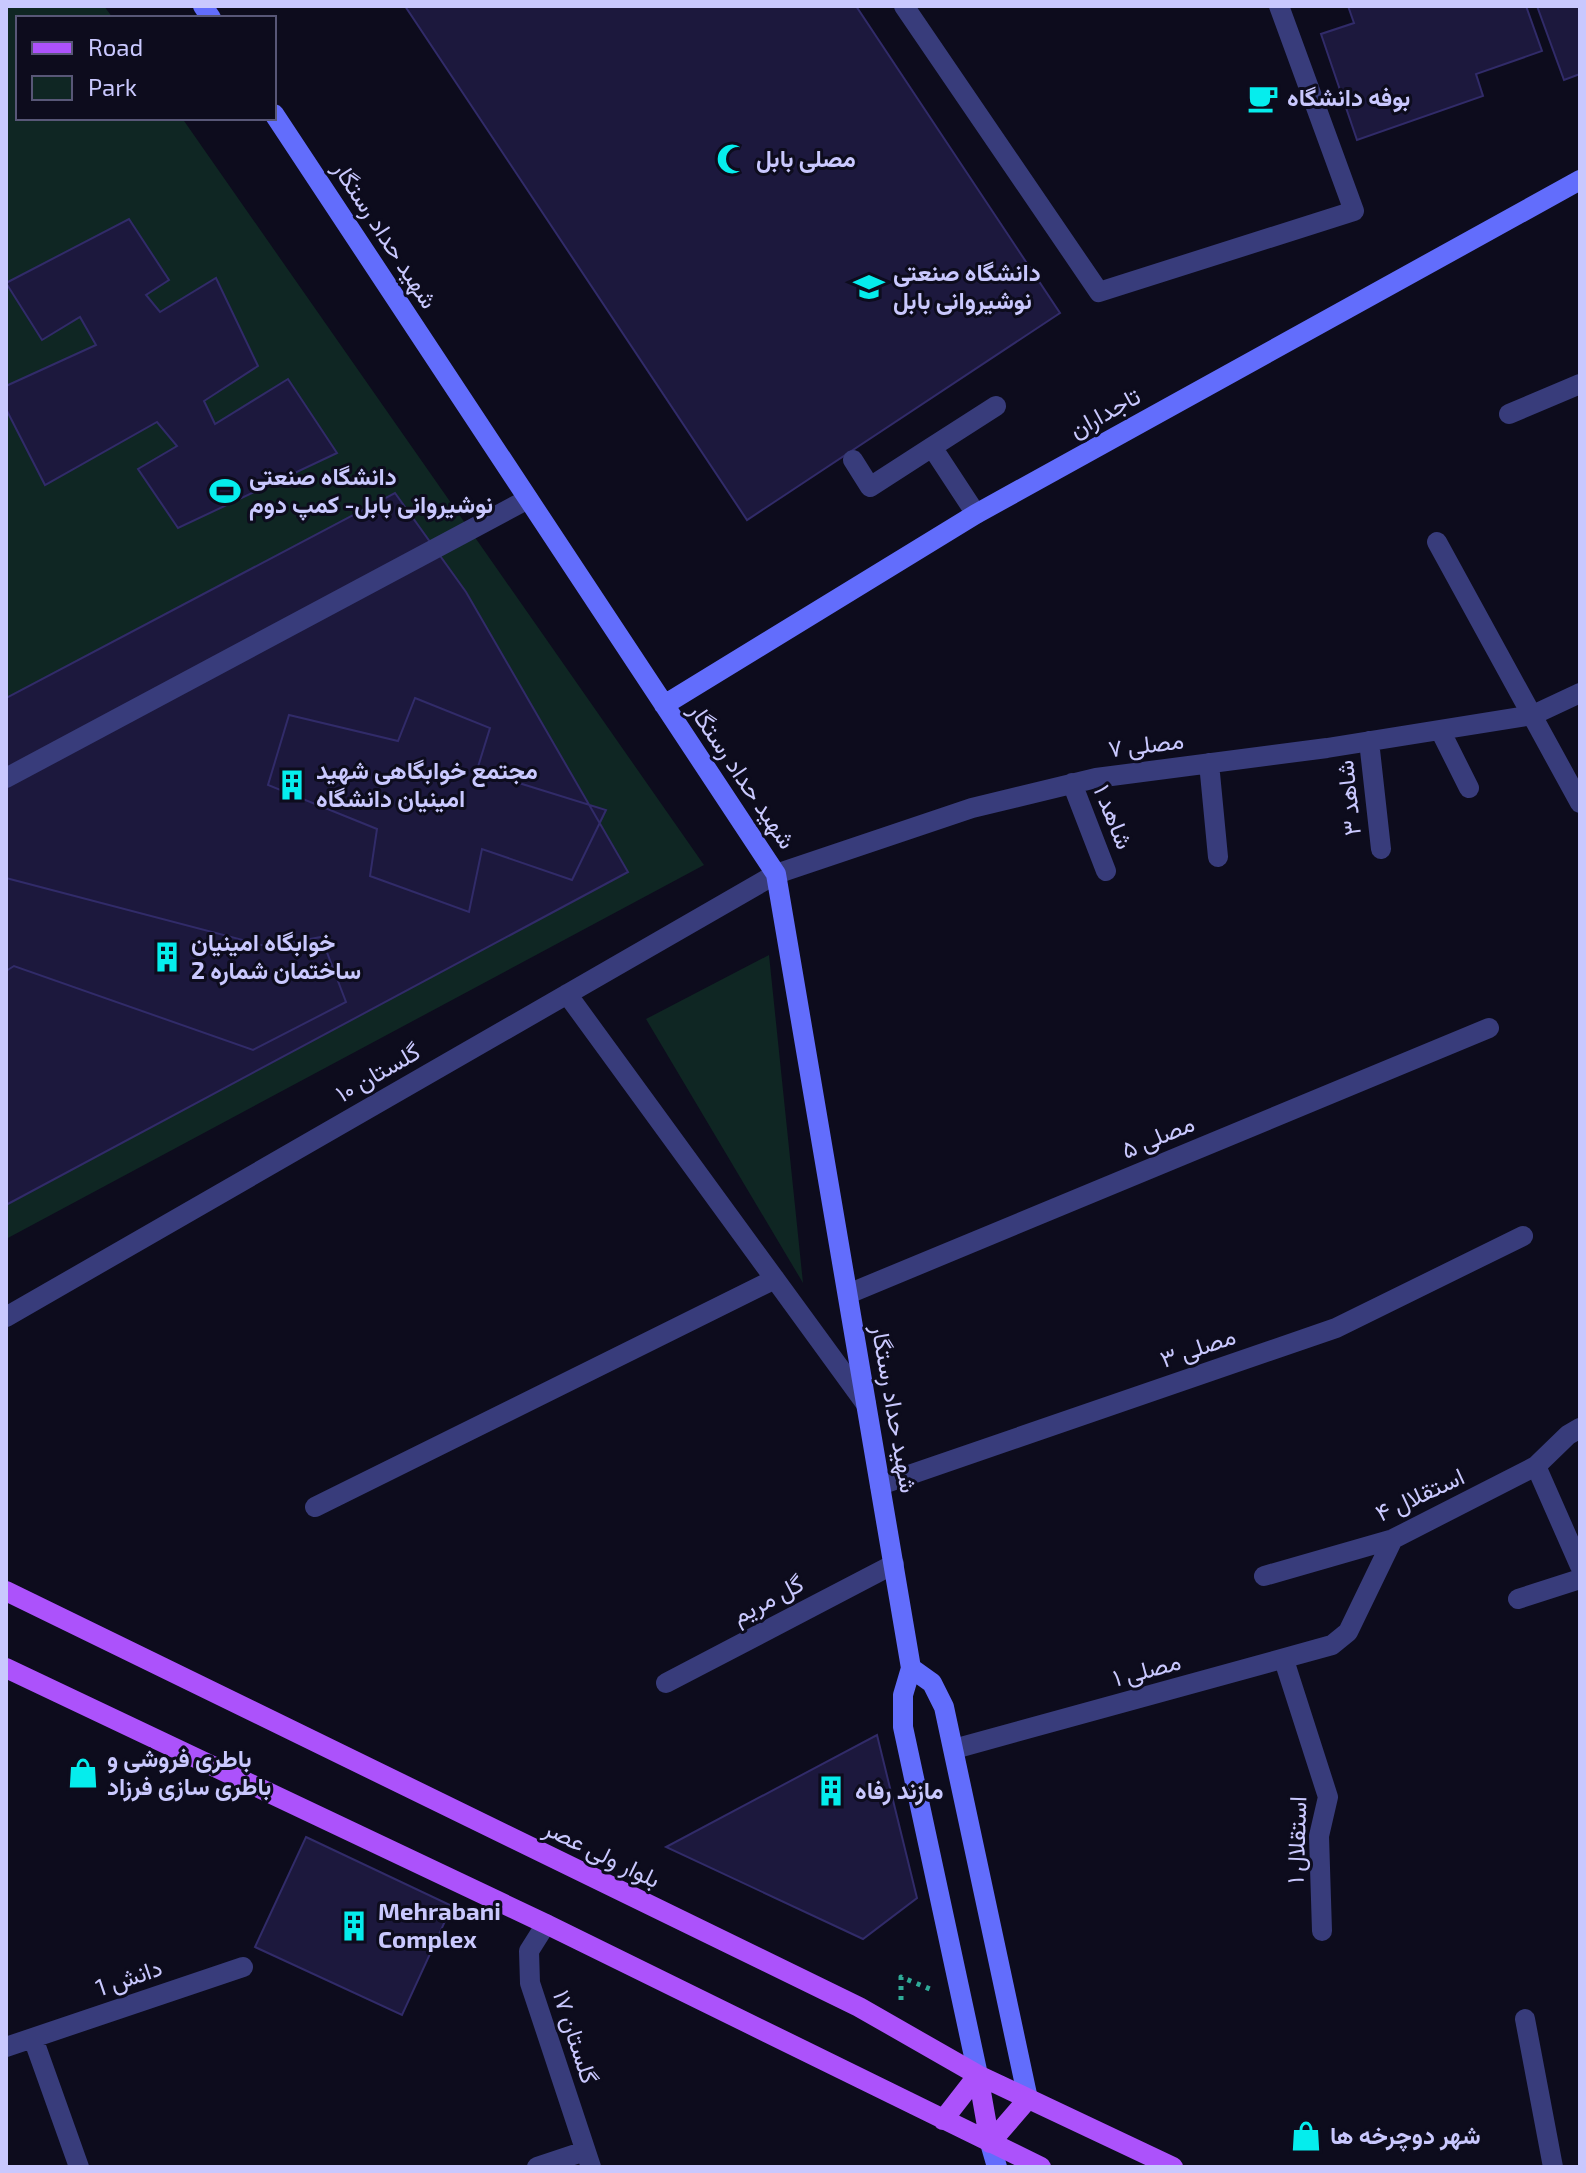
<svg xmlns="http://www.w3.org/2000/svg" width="1586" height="2173" viewBox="0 0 1586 2173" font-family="'Exo 2',Vazirmatn,sans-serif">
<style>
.green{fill:#0f2623}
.building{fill:#1c183d;stroke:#312b69;stroke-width:2}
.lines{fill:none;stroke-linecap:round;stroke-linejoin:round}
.path{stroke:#2fab98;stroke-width:5;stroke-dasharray:4 6;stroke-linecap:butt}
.service{stroke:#383c7b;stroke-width:20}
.minor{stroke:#383c7b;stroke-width:20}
.secondary{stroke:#626dfc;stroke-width:20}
.primary{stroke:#ac52fb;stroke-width:20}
.labels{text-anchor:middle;stroke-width:6;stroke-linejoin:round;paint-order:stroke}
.poi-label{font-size:24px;font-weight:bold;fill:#c9c8fe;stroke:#0d0c1d;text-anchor:start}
.street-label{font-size:24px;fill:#c9c8fe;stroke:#0d0c1d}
</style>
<rect width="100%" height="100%" fill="#0d0c1d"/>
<path class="green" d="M6,6h98l9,12h-95v100h164l522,747 -698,374z
M769,955l34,328 -157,-264z"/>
<path class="building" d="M405,6h451l204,307 -313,207z
M1348,6h178l16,45 -66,23 7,22 -126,44 -36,-106 33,-11z
M1537,6h43v68l-16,6z
M129,219l40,61 -23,15 14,17 56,-34 42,88 -54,35 11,23 73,-45 49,74 -159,75 -40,-59 39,-23 -20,-24 -112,63 -39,-76v-23l90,-41 -16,-28 -38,23 -36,-57z
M395,493l71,99 162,280 -622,333v-507z
M415,698l75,30 -13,42 129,40 -34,70 -90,-31 -13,63 -99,-36 7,-47 -109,-44 21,-70 109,26z
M6,878l263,69 52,-10 25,65 -93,48 -239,-84 -8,5z
M877,1735l40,163 -54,41 -197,-92z
M306,1837l146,69 -50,109 -147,-68z"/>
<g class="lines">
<path class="path" d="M901,2000v-23l29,12"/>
<path class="service" d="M904,6l195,286 255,-81 -75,-205
M932,447l64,-41
M853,460l17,27 62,-40 44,67"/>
<path class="minor" d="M1509,414l71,-30
M1437,542l143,261
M1440,730l29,58
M1369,741l12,108
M1209,763l9,94
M6,778l522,-279
M1072,783l34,88
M567,994l299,410
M848,1294l641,-266
M6,1317l770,-443 196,-66 124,-30 231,-30 206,-33 47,-22
M1536,1466l44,100
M880,1485l456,-157 187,-92
M315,1507l460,-228
M1264,1576l129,-37 143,-73 32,-31 12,-7
M1518,1599l62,-20
M1284,1660l44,137 -9,39 3,95
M666,1683l228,-119
M954,1749l378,-104 16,-13 45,-93
M546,1924l-17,27 1,32 61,184
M1525,2019l28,148
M33,2038l46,129
M6,2047l237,-80
M537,2167l48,-16"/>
<path class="secondary" d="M203,6l8,12
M274,114l502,760 135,794
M664,705l312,-191 604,-334
M978,2075l-75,-348v-32l8,-27 21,15 12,24 84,392
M990,2143l7,24"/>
<path class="primary" d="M6,1591l853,416 119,68 195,92
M6,1668l540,256 495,243
M978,2075l12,68
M943,2120l35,-45
M990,2143l38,-44"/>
</g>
<defs>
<g id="cafe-bare" transform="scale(2.4)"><path d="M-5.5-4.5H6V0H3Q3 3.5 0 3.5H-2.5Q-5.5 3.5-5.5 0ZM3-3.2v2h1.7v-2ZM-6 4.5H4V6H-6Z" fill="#05eded" stroke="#0d0c1d" stroke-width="2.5" paint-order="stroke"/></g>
<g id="mosque-bare" transform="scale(2.4)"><path d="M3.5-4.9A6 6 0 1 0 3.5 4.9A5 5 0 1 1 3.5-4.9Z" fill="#05eded" stroke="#0d0c1d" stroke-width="2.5" paint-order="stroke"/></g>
<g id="university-bare" transform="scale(2.4)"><path d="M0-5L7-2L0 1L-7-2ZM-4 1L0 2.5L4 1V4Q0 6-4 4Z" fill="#05eded" stroke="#0d0c1d" stroke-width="2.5" paint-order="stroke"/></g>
<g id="stadium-bare" transform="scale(2.4)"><path d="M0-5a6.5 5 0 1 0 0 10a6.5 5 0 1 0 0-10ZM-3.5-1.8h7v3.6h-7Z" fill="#05eded" stroke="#0d0c1d" stroke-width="2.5" paint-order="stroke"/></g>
<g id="building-bare" transform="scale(2.4)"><path d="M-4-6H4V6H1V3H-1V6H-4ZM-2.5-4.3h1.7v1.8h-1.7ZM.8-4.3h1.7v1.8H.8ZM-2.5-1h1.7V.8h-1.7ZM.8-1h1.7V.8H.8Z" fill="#05eded" stroke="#0d0c1d" stroke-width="2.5" paint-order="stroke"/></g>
<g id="shop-bare" transform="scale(2.4)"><path d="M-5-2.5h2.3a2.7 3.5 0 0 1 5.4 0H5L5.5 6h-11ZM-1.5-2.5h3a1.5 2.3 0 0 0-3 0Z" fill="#05eded" stroke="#0d0c1d" stroke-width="2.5" paint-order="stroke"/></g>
</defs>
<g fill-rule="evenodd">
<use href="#cafe-bare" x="1263" y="98"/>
<use href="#mosque-bare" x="732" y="159"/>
<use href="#university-bare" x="869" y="287"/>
<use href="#stadium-bare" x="225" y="491"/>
<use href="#building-bare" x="292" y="785"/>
<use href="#building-bare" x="167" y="957"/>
<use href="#shop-bare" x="83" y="1773"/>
<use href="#building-bare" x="831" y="1791"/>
<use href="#building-bare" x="354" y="1926"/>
<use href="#shop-bare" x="1306" y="2136"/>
</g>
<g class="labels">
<g class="poi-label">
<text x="1287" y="106">بوفه دانشگاه</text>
<text x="756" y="167">مصلی بابل</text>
<text x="893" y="281">دانشگاه صنعتی<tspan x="893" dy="28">نوشیروانی بابل</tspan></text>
<text x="249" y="485">دانشگاه صنعتی<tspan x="249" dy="28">نوشیروانی بابل- کمپ دوم</tspan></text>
<text x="316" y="779">مجتمع خوابگاهی شهید<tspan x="316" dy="28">امینیان دانشگاه</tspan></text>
<text x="191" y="951">خوابگاه امینیان<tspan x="191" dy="28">ساختمان شماره 2</tspan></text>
<text x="107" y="1767">باطری فروشی و<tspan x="107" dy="28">باطری سازی فرزاد</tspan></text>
<text x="855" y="1799">مازند رفاه</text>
<text x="378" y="1920">Mehrabani<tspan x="378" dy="28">Complex</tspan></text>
<text x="1330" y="2144">شهر دوچرخه ها</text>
</g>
<g class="street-label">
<text transform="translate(385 235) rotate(57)" y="8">شهید حداد رستگار</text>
<text transform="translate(1105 413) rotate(-29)" y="8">تاجداران</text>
<text transform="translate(1146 745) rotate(-7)" y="8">مصلی ۷</text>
<text transform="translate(742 776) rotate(56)" y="8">شهید حداد رستگار</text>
<text transform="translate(1349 798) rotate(-96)" y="8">شاهد ۳</text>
<text transform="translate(1113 817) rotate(68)" y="8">شاهد ۱</text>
<text transform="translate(378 1073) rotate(-30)" y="8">گلستان ۱۰</text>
<text transform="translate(1158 1137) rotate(-23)" y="8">مصلی ۵</text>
<text transform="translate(1198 1348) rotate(-19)" y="8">مصلی ۳</text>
<text transform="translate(894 1409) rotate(80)" y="8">شهید حداد رستگار</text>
<text transform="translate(1420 1495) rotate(-25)" y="8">استقلال ۴</text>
<text transform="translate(768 1600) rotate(-28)" y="8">گل مریم</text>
<text transform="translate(1147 1670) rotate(-15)" y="8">مصلی ۱</text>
<text transform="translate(1297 1840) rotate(-88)" y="8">استقلال ۱</text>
<text transform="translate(602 1854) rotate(26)" y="8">بلوار ولی عصر</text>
<text transform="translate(129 1978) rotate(-19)" y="8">دانش 1</text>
<text transform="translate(575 2037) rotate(72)" y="8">گلستان ۱۷</text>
</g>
</g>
<rect width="1586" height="2173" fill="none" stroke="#c9c8fe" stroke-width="16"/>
<rect x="16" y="16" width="260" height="104" fill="#0d0c1d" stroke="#585777" stroke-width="2"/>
<rect x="32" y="42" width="40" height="12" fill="#ac52fb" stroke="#585777" stroke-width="2"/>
<text x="88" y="56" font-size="24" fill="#c9c8fe">Road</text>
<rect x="32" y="76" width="40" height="24" fill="#0f2623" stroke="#585777" stroke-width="2"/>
<text x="88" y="96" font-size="24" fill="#c9c8fe">Park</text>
</svg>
